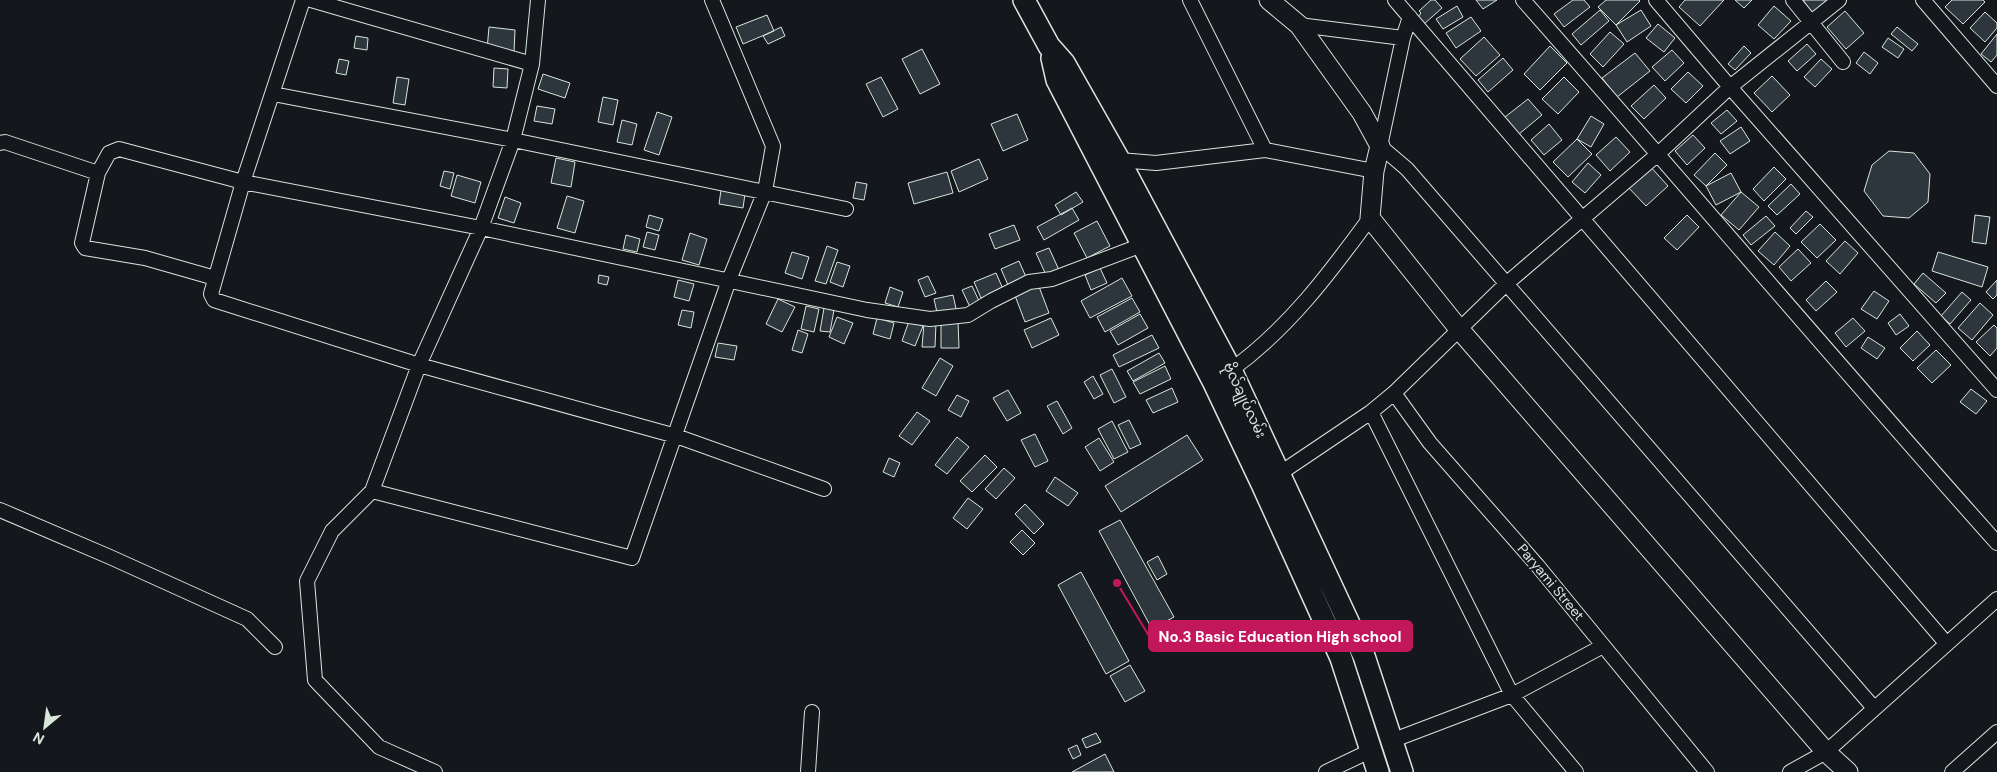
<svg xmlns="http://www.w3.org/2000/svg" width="1997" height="772" viewBox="0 0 1997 772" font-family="'DM Sans','Noto Sans Myanmar',sans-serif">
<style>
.building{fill:#2c363c;stroke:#d8e6dc}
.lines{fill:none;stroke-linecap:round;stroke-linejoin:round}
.street-casing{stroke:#d8e6dc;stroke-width:16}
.secondary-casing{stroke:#d8e6dc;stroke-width:21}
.primary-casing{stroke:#d8e6dc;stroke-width:24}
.street{stroke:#14181c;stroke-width:14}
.secondary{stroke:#14181c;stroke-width:19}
.primary{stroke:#14181c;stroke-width:21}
.labels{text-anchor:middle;stroke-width:4;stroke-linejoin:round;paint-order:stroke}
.street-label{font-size:14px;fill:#d8e6dc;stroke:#14181c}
.leader{fill:none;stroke:#c2185b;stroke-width:2}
.callout-dot{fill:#c2185b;stroke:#14181c;stroke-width:2}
.callout{fill:#c2185b;stroke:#c2185b;stroke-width:2}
.callout-label{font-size:15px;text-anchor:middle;font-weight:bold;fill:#fff}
</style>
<rect width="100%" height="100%" fill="#14181c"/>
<path class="building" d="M1431,0h4l7,8 -18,16 -6,-7 3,-4 -2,-2z
M1476,0h21l-14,9z
M1573,0h11l6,7 -26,20 -10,-13z
M1606,0h33l1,1 -24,24 -18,-18z
M1685,0h39l-24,26 -21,-19z
M1735,0h17l-8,8z
M1803,0h26l-17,13z
M1952,0h31l2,2 -22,22 -18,-17z
M1457,6l6,11 -20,12 -7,-10z
M1774,6l17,15 -17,18 -16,-14z
M1600,10l9,11 -28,24 -9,-11z
M1641,10l10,16 -24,16 -11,-17z
M1845,11l19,22 -18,16 -19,-22z
M1985,12l12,11v5l-12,14 -15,-14z
M767,15l7,16 -31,13 -7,-17z
M1471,17l10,14 -25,17 -10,-15z
M1658,24l17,14 -11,14 -18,-14z
M489,27l26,3 -1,22 -27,-2z
M781,27l4,9 -17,8 -5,-8z
M1897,27l21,17 -6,7 -21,-17z
M1610,32l14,12 -21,23 -13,-13z
M1997,34v21l-6,7 -10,-8z
M356,36l12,2 -1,12 -13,-2z
M1484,37l16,18 -24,21 -16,-17z
M1888,38l16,11 -6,9 -16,-11z
M1807,44l9,10 -19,17 -9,-10z
M1550,46l17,17 -27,27 -16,-16z
M1744,46l7,7 -16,17 -7,-6z
M922,49l18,35 -20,10 -18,-35z
M1672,50l12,13 -19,18 -13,-14z
M1864,52l14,11 -8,11 -14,-11z
M1635,53l15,18 -33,26 -15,-19z
M1503,58l10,12 -25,22 -10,-12z
M339,59l10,2 -3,14 -10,-2z
M1821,59l11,10 -17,18 -11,-10z
M494,68l14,1 -1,19 -14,-1z
M1688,72l15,14 -17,17 -15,-14z
M543,74l27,9 -5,15 -27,-9z
M1772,76l18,19 -18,17 -18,-19z
M397,77l12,2 -4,26 -12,-2z
M881,77l17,32 -15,8 -17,-33z
M1564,77l15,15 -21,22 -16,-15z
M1654,85l12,13 -22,21 -13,-13z
M603,97l15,3 -5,25 -15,-3z
M1528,99l14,16 -23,19 -14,-17z
M537,106l18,3 -3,15 -18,-3z
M1727,110l10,11 -16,13 -10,-11z
M657,112l15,5 -13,38 -15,-5z
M1017,114l11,26 -25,11 -12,-27z
M1591,116l13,8 -13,23 -14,-8z
M622,120l15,4 -5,21 -15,-3z
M1549,124l13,16 -18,15 -13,-15z
M1741,127l9,14 -20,13 -10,-13z
M1693,135l12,13 -18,17 -12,-14z
M1616,137l14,15 -20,19 -14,-16z
M1577,139l15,15 -24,23 -15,-15z
M1889,151l25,2 16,21 -2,28 -19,16 -26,-2 -19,-25 8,-26z
M1715,153l12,12 -21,21 -12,-11z
M556,158l19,4 -4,25 -20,-4z
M979,159l9,20 -29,13 -8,-21z
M1588,163l13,12 -16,18 -13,-11z
M1649,165l19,21 -22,20 -19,-20z
M1774,167l12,12 -22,22 -11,-12z
M444,171l10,2 -4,16 -10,-3z
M947,172l6,21 -39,11 -6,-21z
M1731,173l10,19 -25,13 -10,-19z
M457,175l24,7 -6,21 -24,-7z
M856,182l11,2 -3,16 -11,-2z
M1791,184l9,10 -23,21 -9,-9z
M721,190l24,4 -2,14 -24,-4z
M1076,192l7,10 -22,13 -6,-10z
M1741,192l18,15 -20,23 -18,-15z
M567,196l17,5 -9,32 -18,-5z
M505,197l16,6 -7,20 -16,-5z
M1072,208l7,12 -35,20 -7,-13z
M1806,211l7,6 -17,17 -6,-6z
M649,215l14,4 -4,12 -13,-4z
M1687,215l12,12 -22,23 -13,-12z
M1975,215l15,2 -4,27 -14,-2z
M1766,216l9,10 -24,19 -8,-10z
M1097,221l13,25 -23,12 -13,-25z
M1820,224l16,16 -19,18 -16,-16z
M1014,225l6,15 -25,9 -6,-15z
M647,232l12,3 -4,15 -12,-3z
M1775,232l15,14 -16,19 -16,-14z
M690,233l17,6 -8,26 -17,-5z
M626,235l14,4 -3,13 -14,-3z
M1845,241l13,12 -18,21 -14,-13z
M827,246l11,4 -12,34 -11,-3z
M1049,248l10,22 -13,5 -10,-22z
M1798,249l13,14 -20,18 -12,-14z
M792,252l17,5 -7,22 -17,-6z
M1938,252l50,15 -6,20 -50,-16z
M1019,261l7,16 -18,8 -7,-16z
M837,262l13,4 -7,21 -13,-5z
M1100,268l7,15 -16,7 -6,-15z
M996,273l7,16 -22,9 -7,-16z
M1923,273l23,20 -10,10 -22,-19z
M599,275l10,2 -2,8 -9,-2z
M928,276l8,17 -11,4 -7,-17z
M1122,278l10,18 -42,22 -9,-17z
M678,280l16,4 -5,17 -15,-4z
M1997,280v15l-4,4 -7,-7z
M1826,281l11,11 -21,19 -10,-11z
M1038,284l11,29 -24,9 -11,-29z
M972,286l8,17 -10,4 -8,-17z
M890,287l13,5 -5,15 -13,-4z
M1874,291l15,10 -12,18 -16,-10z
M1962,292l9,8 -21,24 -9,-8z
M953,295l4,18 -19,4 -4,-18z
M1132,298l8,14 -35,20 -8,-15z
M778,299l17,8 -13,25 -16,-8z
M1980,303l13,12 -21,25 -14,-12z
M806,306l13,3 -5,23 -13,-3z
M824,308l10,2 -4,22 -10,-1z
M682,310l12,2 -3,16 -13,-3z
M1140,314l8,14 -30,17 -8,-14z
M1900,314l9,12 -13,9 -8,-12z
M837,317l16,6 -9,21 -15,-7z
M877,318l17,5 -4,16 -17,-5z
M1051,318l8,17 -27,13 -8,-18z
M1853,318l12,13 -19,16 -11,-14z
M909,321l14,5 -8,20 -13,-5z
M941,321h17l1,27h-18z
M924,323h12l-1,24h-13z
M1994,325l3,3v20l-7,8 -14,-14z
M798,330l10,4 -6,19 -10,-3z
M1917,331l13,14 -17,16 -13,-13z
M1152,335l7,13 -40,19 -6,-12z
M1868,337l17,11 -8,11 -16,-11z
M718,343l19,3 -3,14 -19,-3z
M1936,350l15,15 -19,18 -15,-15z
M1159,353l6,10 -32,18 -6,-10z
M940,358l13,8 -17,30 -14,-8z
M1165,366l6,13 -31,15 -7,-12z
M1112,369l14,28 -12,6 -14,-28z
M1093,376l10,18 -9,5 -10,-17z
M1172,388l6,14 -25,11 -7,-13z
M1971,389l16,12 -11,13 -16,-12z
M1008,390l13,23 -14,8 -14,-23z
M957,395l12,6 -8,16 -13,-7z
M1057,401l15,27 -9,6 -16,-28z
M917,412l13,9 -18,24 -13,-9z
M1129,420l12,24 -11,5 -12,-24z
M1112,421l16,31 -14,7 -16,-30z
M1035,434l13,27 -13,6 -14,-27z
M1187,435l16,25 -82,52 -16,-26z
M957,437l12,10 -22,27 -12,-9z
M1099,438l15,24 -14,9 -15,-24z
M985,455l12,12 -25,25 -12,-11z
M889,458l11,5 -6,14 -11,-5z
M1004,468l11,10 -19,21 -11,-10z
M1055,477l23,16 -10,13 -22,-15z
M968,498l15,11 -16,20 -14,-11z
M1025,504l19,20 -10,10 -19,-20z
M1120,520l54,97 -22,12 -53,-98z
M1022,530l13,13 -12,12 -13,-13z
M1158,556l9,18 -10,6 -10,-18z
M1081,572l48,89 -23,13 -48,-89z
M1130,665l15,26 -20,11 -15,-26z
M1096,733l5,9 -15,6 -4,-9z
M1077,745l4,10 -8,4 -5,-10z
M1105,754l9,18h-42z"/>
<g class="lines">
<g class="street-casing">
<path id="street" d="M303,0l-60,182 -32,112 3,6 205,65 257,71 148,53
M311,0l221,64
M1190,0l75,150
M1395,0l551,643
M1523,0c159,180 314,364 474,543
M1656,0l74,87 267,303
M1793,0l50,62
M1923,0l74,86
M1410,17l-7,21 -23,108 27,23 467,539
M1299,25l104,13
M273,94l240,46 333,69
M0,143l5,-1 93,31 -16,70 3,5 60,10 70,20
M1119,160l37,3 109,-13 109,21
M98,173l11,-20 10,-4 124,33 238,46 386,82 63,9 38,-4 23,-14 38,-19 23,-3 90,-34
M1231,370c57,-41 98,-96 139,-152
M1394,393l36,50 107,122 170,207
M1371,412l141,283 64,77
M1279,474l92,-62 23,-19 112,-109 152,-130 72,-67 109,-87
M372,491l260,67 97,-278 36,-89 8,-45 -61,-146
M0,510l110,47 137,62 28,28
M1391,741l121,-46 91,-49
M435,772l-56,-25 -64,-67 -8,-99 25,-50 40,-40 47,-126 62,-137 32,-88 19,-76 6,-64
M808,772l4,-60
M1326,772l46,-22
M1790,772l36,-20 171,-153
M1952,772l45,-40"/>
</g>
<g class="secondary-casing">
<path id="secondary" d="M1269,0l30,25 63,88 18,33 -6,25 -4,47 89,111 367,423 22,20"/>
</g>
<g class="primary-casing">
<path id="primary" d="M1024,0l25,46 15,17 55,97 112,210 133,286 38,116
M1052,58l5,22 157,303 48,101 79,174 37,114"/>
</g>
<use href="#street" class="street"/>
<use href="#secondary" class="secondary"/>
<use href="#primary" class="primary"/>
</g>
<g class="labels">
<g class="street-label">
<text transform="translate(1245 400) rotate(65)" y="5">ဗိုလ်ချုပ်လမ်း</text>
<text transform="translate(1551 582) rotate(50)" y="5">Paryami Street</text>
</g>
</g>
<path class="leader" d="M1117 583L1149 636"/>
<circle class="callout-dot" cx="1117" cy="583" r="5"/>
<rect class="callout" x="1149" y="621" width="263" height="30" rx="5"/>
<g class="callout-label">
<text x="1280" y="642">No.3 Basic Education High school</text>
</g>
<g transform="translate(45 727) rotate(209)" stroke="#14181c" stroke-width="4" paint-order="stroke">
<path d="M0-4L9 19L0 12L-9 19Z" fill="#d8e6dc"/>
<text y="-8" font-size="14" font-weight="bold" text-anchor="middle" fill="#d8e6dc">N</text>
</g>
</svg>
